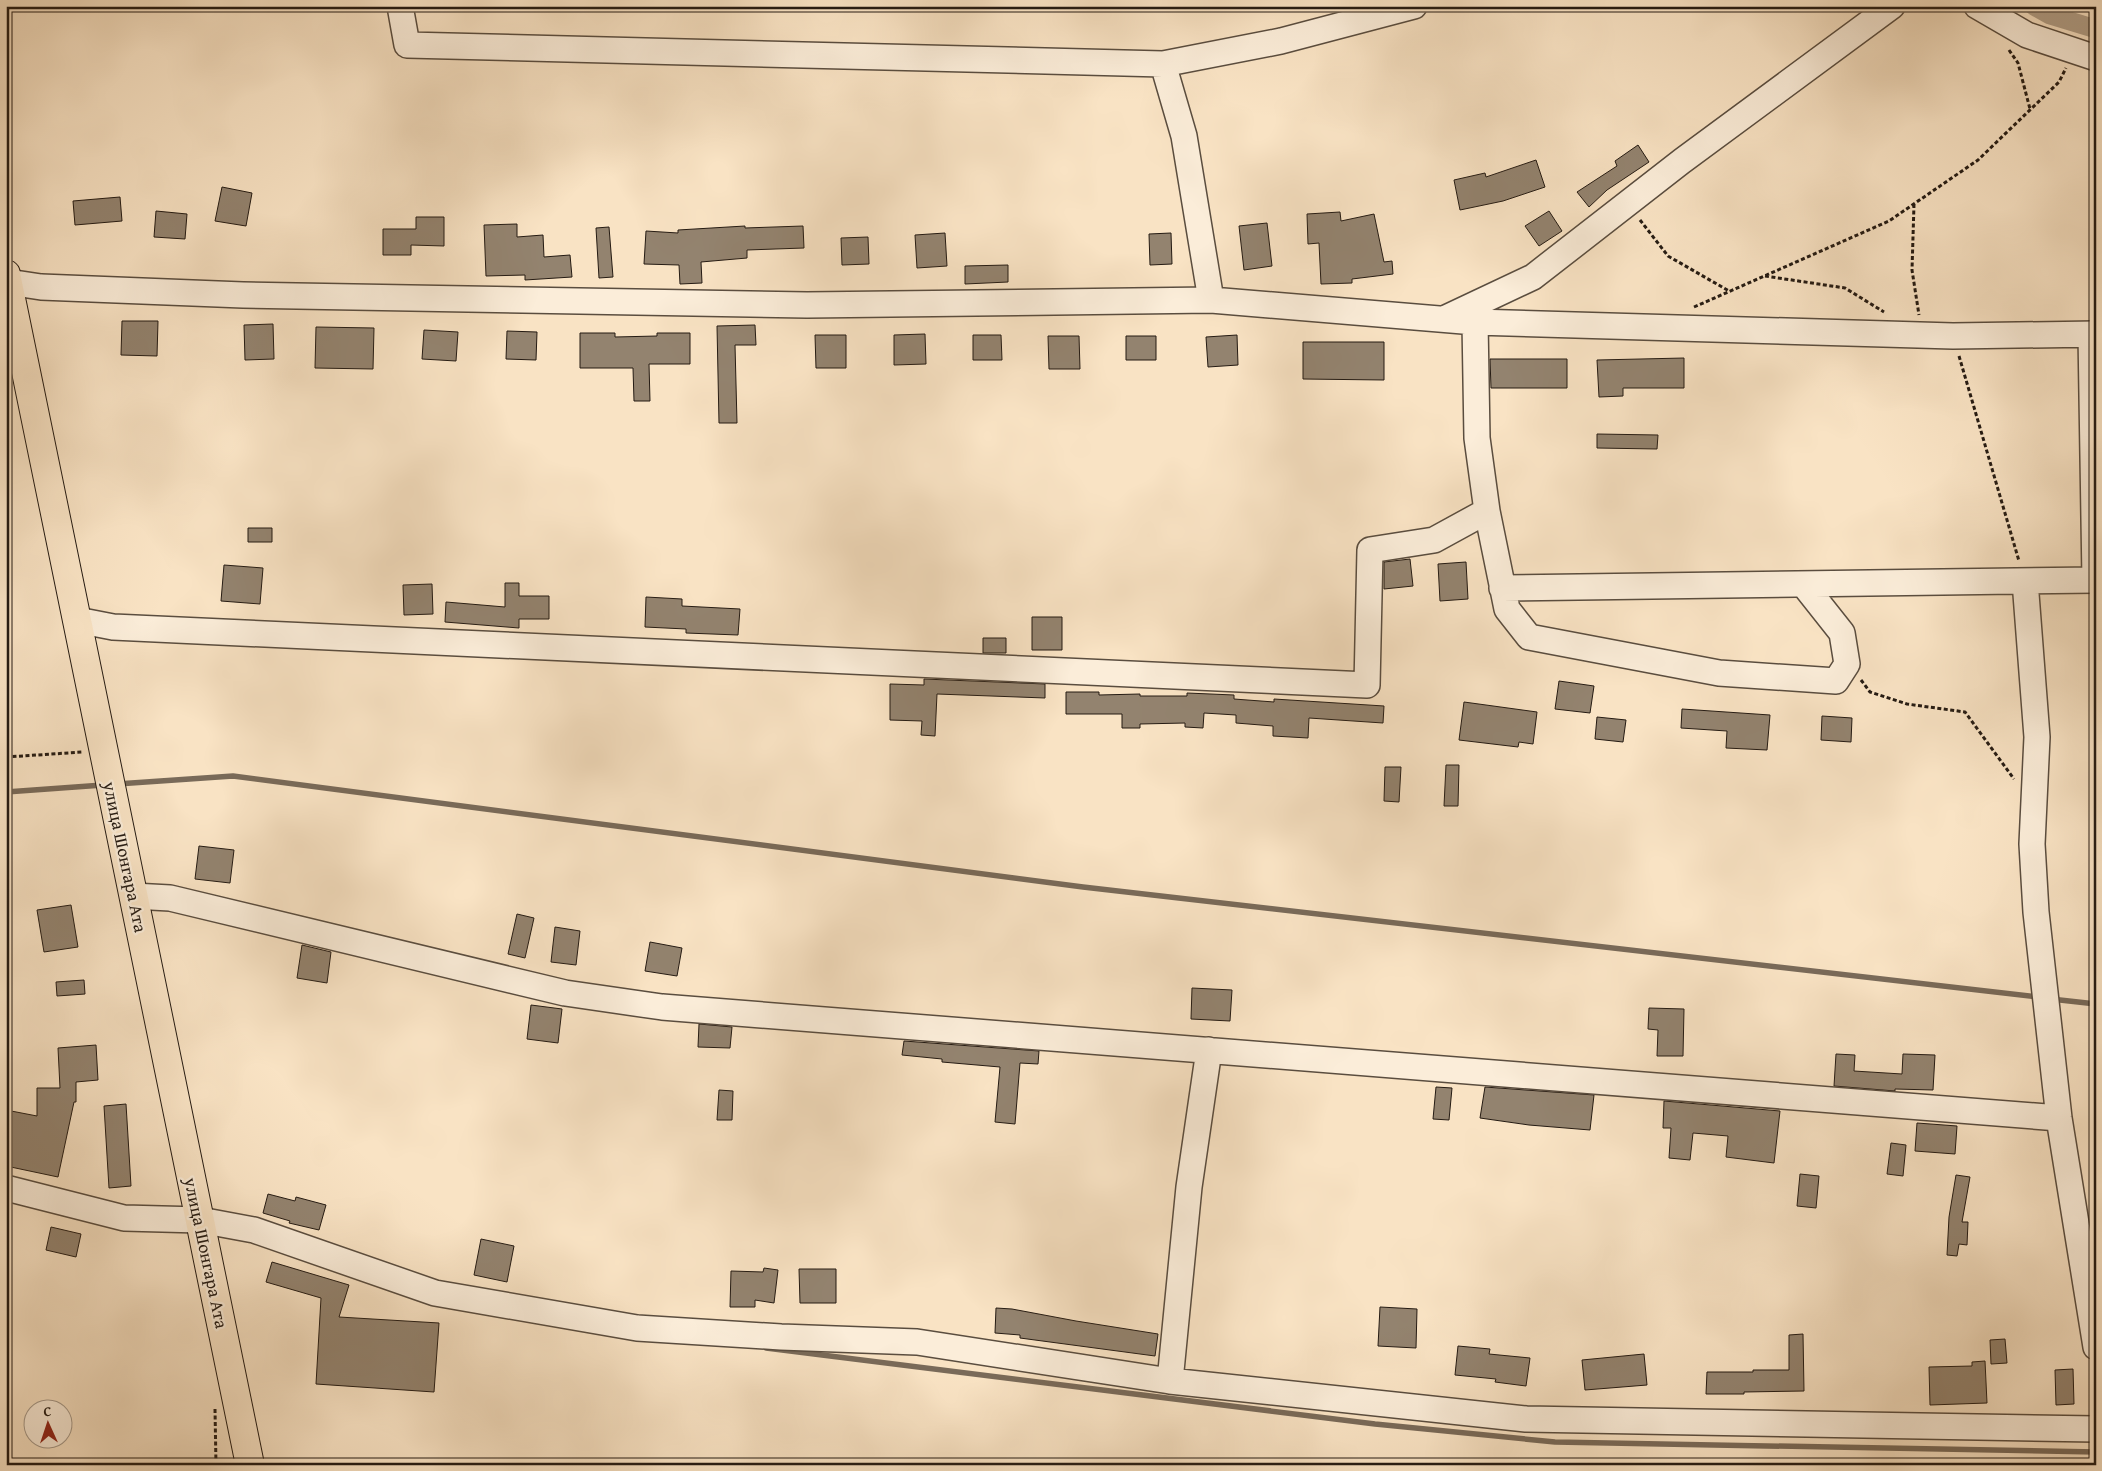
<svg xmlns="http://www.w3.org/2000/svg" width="2102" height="1471" viewBox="0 0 2102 1471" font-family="'Gentium Book Plus',serif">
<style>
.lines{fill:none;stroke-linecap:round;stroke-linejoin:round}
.stream{stroke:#796a59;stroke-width:5.5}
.canal{stroke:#b19f88;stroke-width:19}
.building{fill:#93836f;stroke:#251b13}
.minor-casing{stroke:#5a4d3f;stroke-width:28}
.major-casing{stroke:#251b13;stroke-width:30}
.path{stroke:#251b13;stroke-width:3;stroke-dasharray:4 2.5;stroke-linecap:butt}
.minor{stroke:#fbedd9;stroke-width:25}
.major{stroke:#f9e3c4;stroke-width:28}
.labels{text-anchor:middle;stroke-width:4.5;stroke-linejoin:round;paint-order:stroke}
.street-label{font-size:18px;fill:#251b13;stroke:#fbedd9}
</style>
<rect width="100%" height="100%" fill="#f9e3c4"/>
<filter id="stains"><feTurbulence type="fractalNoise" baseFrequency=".004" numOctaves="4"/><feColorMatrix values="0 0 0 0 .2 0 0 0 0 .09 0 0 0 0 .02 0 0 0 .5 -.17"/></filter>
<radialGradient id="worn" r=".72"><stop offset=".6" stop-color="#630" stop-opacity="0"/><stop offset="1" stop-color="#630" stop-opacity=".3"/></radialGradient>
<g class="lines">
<path class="stream" d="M117,784l116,-8 850,111 956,110
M6,792l97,-7
M2051,999l45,5
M766,1348l609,76 180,18 541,10"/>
<path class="canal" d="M2034,6l16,9 46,14"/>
</g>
<path class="building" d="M1638,145l11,17 -42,28 -18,17 -12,-15 40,-26 -2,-5z
M1536,160l9,27 -42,14 -43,9 -6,-30 31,-7 1,4z
M222,187l30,6 -6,33 -31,-5z
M120,197l2,24 -47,4 -2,-24z
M156,211l31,3 -2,25 -31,-2z
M1549,211l13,20 -23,15 -14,-20z
M1340,212l1,9 33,-7 10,48 8,-1 1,13 -41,5v4l-31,1 -2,-41 -11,1 -1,-30z
M416,217h28v29l-33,-1v10h-28v-26h33z
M1267,223l5,43 -28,4 -5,-44z
M517,224v13l26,-2 1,22 26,-2 2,22 -47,3v-5l-39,1 -2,-51z
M745,226v2l58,-2 1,22 -57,2v8l-46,4 1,21 -22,1 -1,-19 -35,-1 2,-33 32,2v-3z
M609,227l4,50 -14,1 -3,-50z
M945,233l2,33 -30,2 -2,-33z
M1171,233l1,31 -22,1 -1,-31z
M868,237l1,27 -27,1 -1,-27z
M1008,265v17l-43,2v-18z
M122,321h36l-1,35 -36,-1z
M273,324l1,35 -29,1 -1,-35z
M755,325l1,20h-21l2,78h-18l-2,-97z
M316,327l58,1 -1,41 -58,-1z
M424,330l34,2 -2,29 -34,-2z
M507,331l30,1 -1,28 -30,-1z
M580,333h35v4l42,-1v-3h33v31h-41l1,37h-16l-1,-33h-53z
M925,334l1,30 -32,1v-30z
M815,335h31v33h-30z
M973,335h28l1,25h-29z
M1237,335l1,30 -30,2 -2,-30z
M1048,336h31l1,33h-31z
M1126,336h30v24h-30z
M1303,342h81v38l-81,-1z
M1684,358v30h-61v8l-24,1 -2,-37z
M1490,359h77v29h-76z
M1597,434l61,1 -1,14 -60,-1z
M248,528h24v14h-24z
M1410,559l3,27 -29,3v-27z
M1466,562l2,37 -28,2 -2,-37z
M224,565l39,3 -3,36 -39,-3z
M505,583h14v13h30v23h-30v9l-74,-6 1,-20 59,5z
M432,584l1,30 -29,1 -1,-30z
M646,597l36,2v7l58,3 -2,26 -52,-2v-4l-41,-2z
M1032,617h30v33h-30z
M983,638h23v15h-23z
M924,679l121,5v14l-108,-4 -2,42 -14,-1 1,-14 -32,-1v-36l34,1z
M1559,681l35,5 -4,27 -35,-4z
M1066,692h33v3l41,-1v2h47v-3l47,2v4l40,3v-3l110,7 -1,17 -74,-5 -1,20 -35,-2v-10l-37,-3v-8l-32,-2 -1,15 -18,-1v-4l-45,1v4h-18v-14h-56z
M1464,702l73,10 -4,32 -14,-2 -1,5 -59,-7z
M1682,709l88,6 -3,35 -41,-2 1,-17 -46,-3z
M1822,716l30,2 -1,24 -30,-2z
M1597,717l29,3 -3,22 -28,-3z
M1446,765h13l-1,41h-14z
M1385,767h16l-2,35 -15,-1z
M199,846l35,4 -4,33 -35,-4z
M71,905l7,42 -34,5 -7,-42z
M517,914l17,4 -9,40 -17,-4z
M555,927l25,4 -4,34 -25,-3z
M650,942l32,6 -5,28 -32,-5z
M302,945l29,7 -4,31 -30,-5z
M84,980l1,14 -28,2 -1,-14z
M1192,988l40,2 -2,31 -39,-2z
M531,1005l31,4 -4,34 -31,-4z
M1649,1008l35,1 -1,47h-26l1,-26 -10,-1z
M699,1024l33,3 -2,21 -32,-1z
M904,1041l135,10 -1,13 -18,-1 -5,61 -20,-2 5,-55 -58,-5v-3l-40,-4z
M96,1045l2,35 -22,2v20h-2l-16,75 -52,-11v-56l31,6v-28h23l-2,-40z
M1836,1054l19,1 -1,16 48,3 1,-20 32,1 -2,35 -38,-1v2l-61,-5z
M1436,1087l16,1 -3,32 -16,-1z
M1485,1087l109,8 -4,35 -61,-5 -49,-7z
M719,1090l14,1 -1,29h-15z
M1664,1101l116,10 -6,52 -48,-6 2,-21 -35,-3 -3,27 -21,-2 2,-30h-8z
M126,1104l5,82 -22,2 -5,-82z
M1917,1123l40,3 -2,28 -40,-3z
M1891,1143l15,2 -3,31 -16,-2z
M1800,1174l19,2 -3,32 -19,-2z
M1956,1175l14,2 -8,45h6l-1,23 -8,-1 -2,12 -10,-1 2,-38z
M268,1194l27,7 1,-4 30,8 -7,25 -30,-7 1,-2 -27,-8z
M51,1227l30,7 -5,23 -30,-7z
M481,1239l33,7 -7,36 -33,-7z
M272,1262l77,23 -10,32 100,6 -5,69 -118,-8 5,-86 -55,-16z
M764,1268l14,2 -4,33 -19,-3v7h-25l1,-36 32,1z
M799,1269h37v34h-36z
M1380,1307l37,2 -1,39 -38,-2z
M996,1308l16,1 64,12 82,13 -3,22 -135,-18v-3l-25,-2z
M1803,1334l1,57 -60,1v2h-38l1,-22h46v-2h36v-35z
M2005,1339l2,24 -16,1 -1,-24z
M1458,1346l32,3 -1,5 41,4 -4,28 -31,-4 1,-3 -41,-4z
M1644,1354l3,31 -62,5 -3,-30z
M1985,1361l2,42 -57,2 -1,-38 43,-1v-4z
M2073,1369l1,35 -18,1 -1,-35z"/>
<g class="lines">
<g class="minor-casing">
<path id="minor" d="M400,6l7,39 756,19 118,-23 133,-35
M1977,6l50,29 69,23
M1163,64l21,72 27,164
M8,282l33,5 202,8 564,10 404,-5 264,22 478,14 143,-2
M1446,318l87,-41 149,-116 210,-155
M1475,322l2,116 10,73 20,98 22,28 190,36 117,8 11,-17 -5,-31 -38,-48
M2091,334l4,246
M2025,581l12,156 -5,107 4,68 23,206 37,229
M1502,588l594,-8
M77,620l36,7 1254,58 3,-135 64,-10 53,-29
M133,896l37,2 395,95 97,14 1397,111
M6,1188l118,30 76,2 54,10 181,63 202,35 144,9 136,5 253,39 356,38 570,10
M1170,1381l19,-194 20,-137"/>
</g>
<g class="major-casing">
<path id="major" d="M6,274l244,1191"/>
</g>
<path class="path" d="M2009,50l9,13 12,46
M1914,204l-2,66 7,45
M1640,220l28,36 61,35
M1765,276l80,12 39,24
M1694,307l195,-86 89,-61 81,-78 7,-14
M1959,356l60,205
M1861,680l9,12 37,12 58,8 49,67
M6,757l77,-5
M215,1409l1,56"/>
<use href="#minor" class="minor"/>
<use href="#major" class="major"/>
</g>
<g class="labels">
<g class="street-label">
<text transform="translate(125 857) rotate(78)" y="6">улица Шонгара Ата</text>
<text transform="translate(206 1253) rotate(78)" y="6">улица Шонгара Ата</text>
</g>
</g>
<rect width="2102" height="1471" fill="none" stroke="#f9e3c4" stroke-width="25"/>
<rect x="8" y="8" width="2087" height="1456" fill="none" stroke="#251b13" stroke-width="2.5"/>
<rect x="12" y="12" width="2077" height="1446" fill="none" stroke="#251b13"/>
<g transform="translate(48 1424) rotate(357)"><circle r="24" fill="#fbedd9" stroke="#a5998a"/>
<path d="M0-4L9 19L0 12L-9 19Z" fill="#8f2418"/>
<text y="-8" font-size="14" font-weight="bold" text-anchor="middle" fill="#251b13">С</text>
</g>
<rect width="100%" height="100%" filter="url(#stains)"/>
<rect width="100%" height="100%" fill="url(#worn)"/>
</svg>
